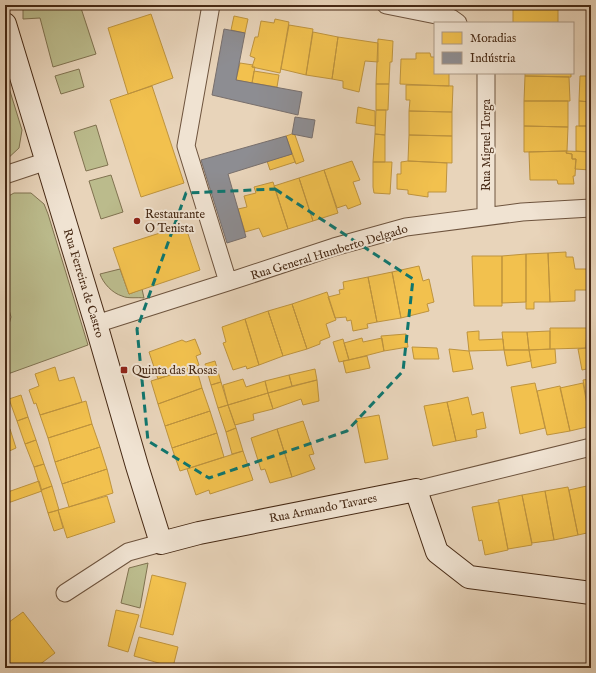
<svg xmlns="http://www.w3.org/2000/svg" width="596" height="673" viewBox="0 0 596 673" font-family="'IM FELL English',serif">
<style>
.green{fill:#bbbb8c;stroke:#807250}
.homes{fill:#f2c14e;stroke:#be933d}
.industry{fill:#8d8d92;stroke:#786f6c}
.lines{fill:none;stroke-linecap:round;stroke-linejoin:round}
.street-casing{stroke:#6e543e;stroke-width:19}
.secondary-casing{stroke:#462914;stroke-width:24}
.street{stroke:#f0e3d2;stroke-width:17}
.secondary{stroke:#f0e3d2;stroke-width:22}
.marked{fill:none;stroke:#0f766e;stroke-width:3;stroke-dasharray:8 5;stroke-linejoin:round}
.poi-dot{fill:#8f2418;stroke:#f0e3d2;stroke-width:1.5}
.labels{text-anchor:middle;stroke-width:4;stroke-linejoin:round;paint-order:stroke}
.street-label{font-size:12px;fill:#462914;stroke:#f0e3d2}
.poi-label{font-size:12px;fill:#462914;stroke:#f0e3d2;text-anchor:start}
</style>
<rect width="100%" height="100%" fill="#e8d4ba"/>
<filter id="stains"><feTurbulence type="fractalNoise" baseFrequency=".005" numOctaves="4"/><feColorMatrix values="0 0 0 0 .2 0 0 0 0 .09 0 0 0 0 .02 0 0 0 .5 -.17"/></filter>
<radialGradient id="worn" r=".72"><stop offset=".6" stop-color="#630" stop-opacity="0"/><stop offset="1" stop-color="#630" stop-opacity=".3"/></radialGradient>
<path class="green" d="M23,5h57l16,49 -43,13 -13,-49 -17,1z
M79,69l5,18 -23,7 -6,-18z
M5,75l17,55 -3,18 -14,13z
M96,125l12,40 -22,6 -12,-39z
M111,175l12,37 -22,7 -12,-38z
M14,193h17l13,11 4,10 40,131 -83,30v-36l6,-22 -6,-22v-97z
M120,269l9,25 13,-5 2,9c-6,-1 -16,1 -22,-2 -10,-3 -19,-13 -22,-22z
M148,563l-8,45 -19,-5 8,-35z"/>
<path class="homes" d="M513,5h45v18h-45z
M151,14l22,64 -45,16 -20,-66z
M234,16l14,3 -3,14 -14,-3z
M275,19l14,3 -9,51 -28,-6 3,-9 -5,-2 5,-19h3l3,-16 13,2z
M289,25l24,4 -7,46 -25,-6z
M313,32l25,5 -6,42 -26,-4z
M338,37l40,6v19l-13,-1 -6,31 -16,-4v-7l-11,-2z
M378,39l15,2 -1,21h-2l-1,22h-13z
M416,53h14l1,4h4v16h14v13l-49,-2 1,-25h15z
M240,63l13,2 -1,2h3l-3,16 -16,-3z
M254,71l25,4 -2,12 -25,-4z
M525,73h46v4l-46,-1z
M525,76l44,1 1,24h-46z
M580,76h11v26l-12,-1z
M376,84h13l-1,26h-12z
M406,85l47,1 -1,26 -43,-1 1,-11h-4z
M152,86l32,97 -43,14 -31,-97z
M524,101h44v26l-44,-1z
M579,101l12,1v24h-12z
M358,107l17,4v15l-19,-3z
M376,110h10l-1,25 -10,-1z
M409,111l43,1v24l-43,-1z
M524,126l44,1 -1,24 -43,1z
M576,126h15v26l-15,-1z
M292,134l3,1 9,26 -8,3 -10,-28z
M375,134l10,1v27h-12z
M409,135l43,1v27l-44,-2z
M567,151l-1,2 6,1v5h4l-1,17h-2l1,8h-16l-1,-4h-27l-1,-28z
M567,151l24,1v18l-16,-1 1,-10h-4v-5l-6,-1z
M292,154l3,8 -25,8 -3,-9z
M352,161l8,19 -7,2 8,22 -13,5 -2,-4 -9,3 -13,-38z
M408,161l39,2 -1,29h-18v5l-20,-3v-4l-11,-1v-15h4v-12z
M373,162h19l-2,32 -16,-1 -1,-6z
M324,170l14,43 -25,8 -14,-43z
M299,178l14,43 -25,8 -14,-43z
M273,182l15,47 -25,8 -4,-9 -14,4 -7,-23 9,-2 -3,-11 12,-3 -2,-6z
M185,225l15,45 -71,24 -16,-46z
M566,252v5h7l2,12h14l-1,21h-13v11l-25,1 -2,-49z
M548,253l2,49h-16v7h-8v-55z
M526,254v48l-24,1v-47z
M472,256h30v50h-28z
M419,266l4,15 6,-2 5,23 -7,2 2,7 -28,7 -9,-46z
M392,272l9,46 -24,4 -9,-45z
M368,277l9,45 -10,2 1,4 -15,3 -2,-11 -4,1 -1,-4 -11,1 -7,-21 12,-3 -1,-4 5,-1 -1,-7z
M327,292l9,28 -10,4 4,13 -10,4v3l-13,5 -15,-45z
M292,304l15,45 -24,7 -15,-45z
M268,311l15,45 -24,9 -14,-46z
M245,319l14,46 -12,4 -1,-3 -13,4 -10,-27 3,-1 -4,-15z
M550,328h37l-1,20 -36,1z
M587,330l4,1v17h-5z
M479,331v9l24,-1 1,11 -35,1 -2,-19z
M550,331v18l-21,1 -2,-18z
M502,332h25l2,18h-25z
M406,334l2,13 -24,4 -3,-15z
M362,338l1,4 19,-4 2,13 -35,9 -5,-17z
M195,339l6,15 -5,2 3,9 -41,14 -9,-27 33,-12 4,2z
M343,339l6,21 -10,2 -6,-20z
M412,347l25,1 2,11h-25z
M586,348h5v20l-9,2 -4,-21z
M449,349l20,2 4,18 -20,3z
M555,349l1,14 -24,5 -3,-18z
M504,350h25l2,11 -24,5z
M367,356l3,12 -24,5 -3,-12z
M215,361l6,21 -10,3 -6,-21z
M55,367l4,14 15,-4 8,25 -42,13 -4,-12 -2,1 -5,-14 10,-4 -4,-12z
M196,367l6,21 -44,16 -7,-23z
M315,369l2,11 -25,6 -3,-11z
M589,373h2v48l-8,-41 7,-1z
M289,375l3,11 -24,7 -3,-12z
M243,379l3,8 19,-6 3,12 -40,12 -5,-20z
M317,380l2,21 -16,4 -2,-6 -28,10 -5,-16z
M221,382l7,23 -10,3 -7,-23z
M535,383l10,45 -25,6 -9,-47z
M583,383l8,43 -21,5 -10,-43z
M560,386l10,45 -23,4 -10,-44z
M202,388l8,23 -45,15 -7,-22z
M268,393l5,16 -20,5 1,6 -19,5 -7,-20z
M21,395l7,22 -11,4 -8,-22z
M468,397l4,18 11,-3 3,16 -10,2 1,7 -21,4 -9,-39z
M86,401l6,23 -44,14 -8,-23z
M447,402l9,39 -23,5 -9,-40z
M228,405l8,23 -10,4 -8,-24z
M210,411l7,22 -45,15 -7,-22z
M379,415l9,44 -23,4 -9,-44z
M28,417l8,23 -11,4 -8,-23z
M303,421l11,33 -5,1 6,14 -23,8 -15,-48z
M92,424l8,23 -45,15 -7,-24z
M236,428l7,23 -11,3 -6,-22z
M10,429l6,19 -11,5v-23z
M277,429l15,48 -22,6 -5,-14 -4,1 -10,-32z
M217,433l7,24 -44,14 -8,-23z
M36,440l8,24 -10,3 -9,-23z
M100,447l7,22 -45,15 -7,-22z
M243,451l10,29 -43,14 -1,-4 -13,5 -9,-26z
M44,464l8,22 -11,4 -7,-23z
M107,469l6,24 -44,14 -7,-23z
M39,481l3,10 -37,13v-11z
M591,485v47l-13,3 -9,-45z
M52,486l7,24 -11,3 -7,-23z
M568,487l10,48 -24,5 -9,-49z
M545,491l9,49 -22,3 -10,-48z
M522,495l10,50 -24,4 -10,-49z
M107,496l8,26 -48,16 -9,-28z
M499,502l9,48 -23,5 -3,-15 -3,1 -7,-34z
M58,510l5,18 -9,3 -6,-18z
M152,575l34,8 -13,52 -33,-8z
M116,610l23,5 -11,37 -20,-6z
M23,612l32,41 -20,15h-30v-43z
M139,637l39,10 -5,20 -39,-11z"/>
<path class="industry" d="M224,29l21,4 -9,47 66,12 -4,23 -86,-20z
M295,117l20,3 -3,18 -20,-4z
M286,136l6,18 -64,20 18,63 -19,6 -26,-83z"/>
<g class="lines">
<g class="street-casing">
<path id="street" d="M211,5l-25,141 42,136
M386,5l65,13 7,5
M5,175l42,-14
M486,216v-143
M96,324l132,-42 106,-35 72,-20 116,-15 69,-4
M416,490l175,-43
M65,593l63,-41 33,-9"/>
</g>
<g class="secondary-casing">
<path id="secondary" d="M5,24l91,300 41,142 24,77 38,-10 217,-43 21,62 32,25 122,16"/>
</g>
<use href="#street" class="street"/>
<use href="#secondary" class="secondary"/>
</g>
<path class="marked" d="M275,189l138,90 -10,92 -56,60 -138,47 -61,-37 -11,-112 49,-136z"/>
<g class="poi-dot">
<circle cx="137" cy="221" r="4"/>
<rect x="120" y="366" width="8" height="8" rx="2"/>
</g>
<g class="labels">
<g class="street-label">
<text transform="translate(486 145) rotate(-90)" y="4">Rua Miguel Torga</text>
<text transform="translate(329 252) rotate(-17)" y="4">Rua General Humberto Delgado</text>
<text transform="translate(84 283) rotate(73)" y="4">Rua Ferreira de Castro</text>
<text transform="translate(323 508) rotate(-11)" y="4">Rua Armando Tavares</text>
</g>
<g class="poi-label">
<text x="145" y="218">Restaurante<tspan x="145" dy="14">O Tenista</tspan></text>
<text x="132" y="374">Quinta das Rosas</text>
</g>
</g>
<rect width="596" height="673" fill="none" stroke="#e8d4ba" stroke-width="20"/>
<rect x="6" y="6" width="584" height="661" fill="none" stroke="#462914" stroke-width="2"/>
<rect x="10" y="10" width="576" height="653" fill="none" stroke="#462914"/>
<rect x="434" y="22" width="140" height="52" fill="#f0e3d2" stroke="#ac9986"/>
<rect x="442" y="32" width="20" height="12" fill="#f2c14e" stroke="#ac9986"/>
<text x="470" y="42" font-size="12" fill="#462914">Moradias</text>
<rect x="442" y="52" width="20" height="12" fill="#8d8d92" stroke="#ac9986"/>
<text x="470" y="62" font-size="12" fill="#462914">Indústria</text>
<rect width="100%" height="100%" filter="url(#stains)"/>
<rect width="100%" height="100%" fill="url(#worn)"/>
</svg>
